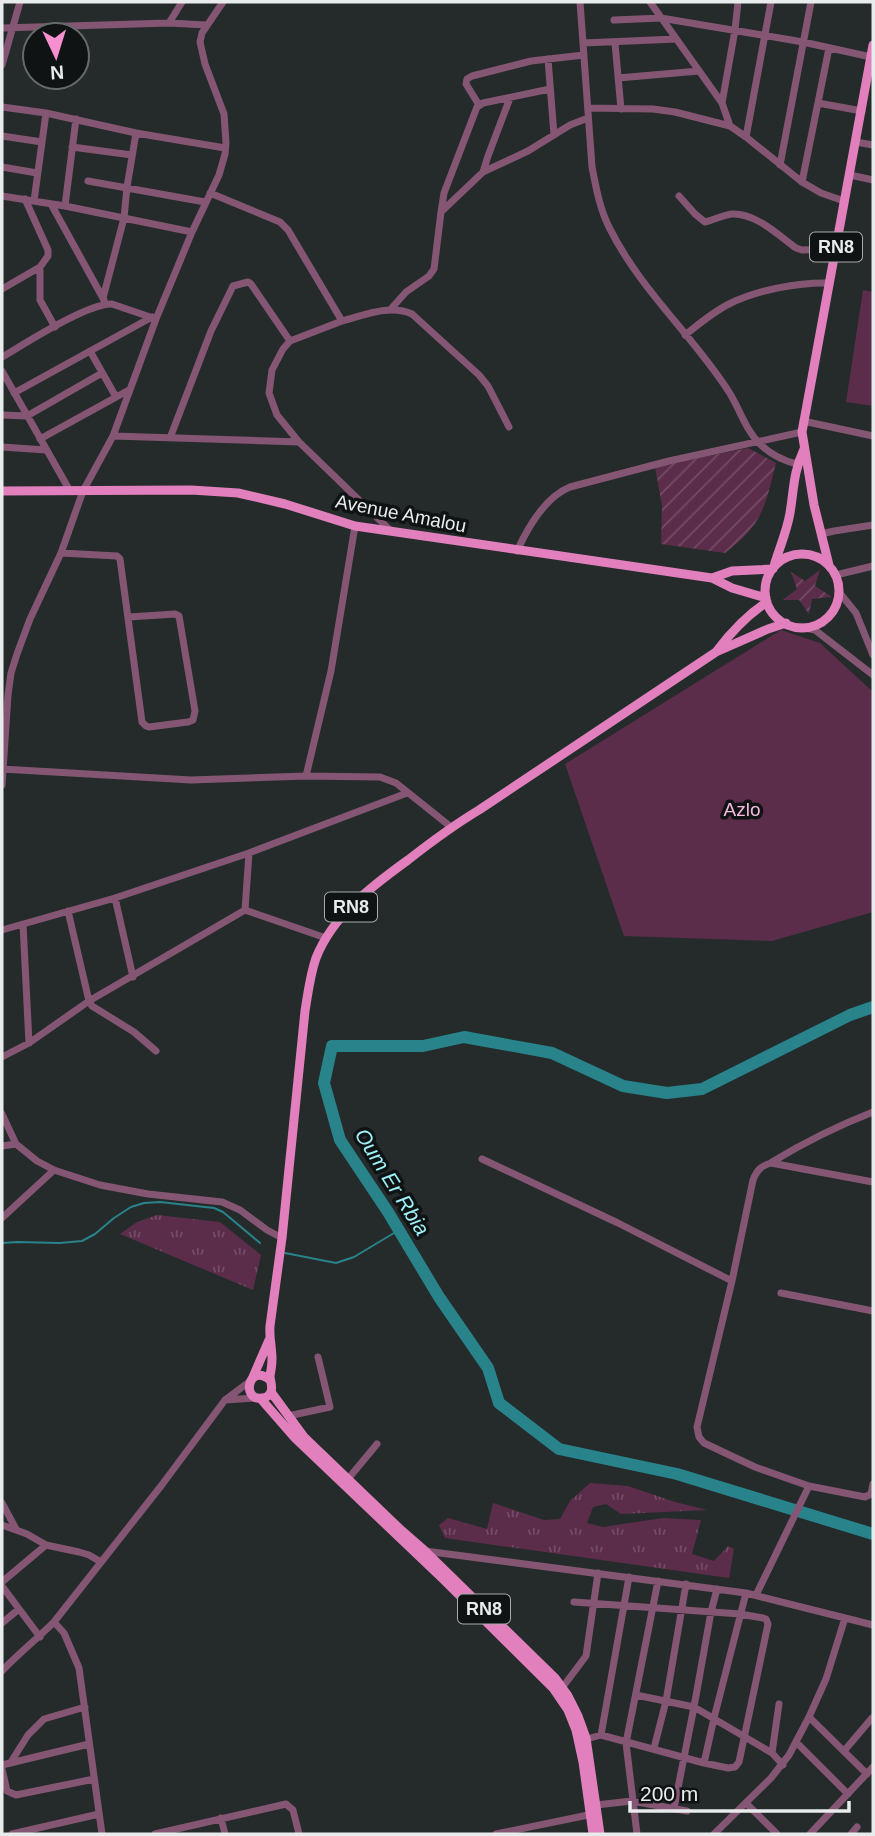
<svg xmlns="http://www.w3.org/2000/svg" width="875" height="1836" viewBox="0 0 875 1836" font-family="Helvetica,sans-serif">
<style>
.grass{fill:url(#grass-tufts)}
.park{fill:#5c2d4b}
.garden{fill:url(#garden-furrows)}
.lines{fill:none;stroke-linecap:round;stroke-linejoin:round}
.stream{stroke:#28838b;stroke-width:2}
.river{stroke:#28838b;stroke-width:12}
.minor{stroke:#855673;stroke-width:7}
.major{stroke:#e180bc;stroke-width:9}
.labels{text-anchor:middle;stroke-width:7;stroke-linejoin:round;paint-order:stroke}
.shield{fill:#101313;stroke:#a7abab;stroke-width:2}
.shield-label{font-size:18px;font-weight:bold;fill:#e8ecec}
.street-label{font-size:19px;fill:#e8ecec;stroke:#101313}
.park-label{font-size:19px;fill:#f5badd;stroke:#101313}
.water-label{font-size:21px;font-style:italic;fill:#9ff2fa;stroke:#101313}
</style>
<defs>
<pattern id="grass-tufts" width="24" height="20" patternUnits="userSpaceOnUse" patternTransform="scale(1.75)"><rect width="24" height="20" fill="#5c2d4b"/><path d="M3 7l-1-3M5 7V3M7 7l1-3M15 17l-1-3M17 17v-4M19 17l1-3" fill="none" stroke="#734c65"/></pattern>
<pattern id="garden-furrows" width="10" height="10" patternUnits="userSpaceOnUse" patternTransform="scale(1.75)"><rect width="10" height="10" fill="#5c2d4b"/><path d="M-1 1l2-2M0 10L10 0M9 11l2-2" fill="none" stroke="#734c65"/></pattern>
</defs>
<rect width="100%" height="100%" fill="#252b2b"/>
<path class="grass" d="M157,1215l63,7 41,33 -8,35 -133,-56 17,-12z
M590,1483l38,3 47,16 32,8 -86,4 -15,-10 -13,3 -6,16 16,4 60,-9 38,2 -9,34 22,7 14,-15 6,3 -5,29 -284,-40 -6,-13 9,-7 39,11 6,-26 51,17 16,-1 10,-18z"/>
<path class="park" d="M863,290l10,2v114l-27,-4z
M781,630l39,13 53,49v220l-101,29 -148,-5 -59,-172z"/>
<path class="garden" d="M748,448l28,15c-11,44 -13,61 -51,90l-64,-9 1,-38 -7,-39z
M820,570l-5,16 17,11 -20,2 -3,15 -10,-14h-16l14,-11 -6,-17 14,9z"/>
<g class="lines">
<path class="stream" d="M2,1243l15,-1 43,1 22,-2 13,-7 19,-16 17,-11 13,-4 16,-1 54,6 9,4 37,31
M285,1253l51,10 18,-6 45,-27"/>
<path class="river" d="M873,1007l-23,8 -148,74 -35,4 -44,-7 -71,-33 -88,-16 -41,9h-91l-8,37 16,57 48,72 51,85 49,71 11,35 60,46 118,25 196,60"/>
<path class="minor" d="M580,2l12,165c4,21 8,43 18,62 30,60 81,105 117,160 12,17 18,41 33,55 10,10 24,17 37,20
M650,2l72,101 8,23
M614,20l47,-2 142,24 68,15
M169,23l13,-21
M2,28l167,-5 37,2
M583,43l93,-4
M615,43l6,66
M548,59l6,76
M2,65l18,-63
M618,78l81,-7
M550,89l-67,14 -6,4 -33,86 -3,19 42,-40 45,-21 42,-26 18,-7
M722,103l13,-73 3,-28
M818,103l44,8
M479,105l-13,-21 1,-5 5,-3 59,-15 53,-6
M2,107l44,6 90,20 -9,54 -3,31 -21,80
M588,108l65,1 22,3 55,14 16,11 56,45 19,11 23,8
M136,133l89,15
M2,136l40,6
M746,137l25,-135
M856,142l17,3
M72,147l60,8
M780,165l31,-163
M2,167l35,6
M483,172l5,-16 22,-58
M850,175l23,5
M88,181l117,21
M802,182l27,-134
M210,193l70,29 8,8 54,91 -52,20 -7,8 -11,21 -3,23 8,22 22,27 92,89
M2,196l63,10 127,26
M679,196l16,18 10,8c9,-2 18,-7 27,-8 24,-1 46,21 64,34l6,2 34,-1
M34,201l12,-88
M51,204l53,96
M65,206l11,-87
M40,267v33l15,27
M2,289l38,-22 8,-11v-6l-23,-51
M390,310l16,-18 23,-16 5,-7 7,-57
M342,321c23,-6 48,-17 70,-7l67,61 9,11 21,41
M685,335c14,-11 28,-23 44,-31 28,-14 70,-22 101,-21
M90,351l26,46
M2,357c24,-14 86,-54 110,-53l44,15
M2,371l68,120
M14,393l138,-76
M2,415l25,1 75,-43
M803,421l70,15
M113,436l186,6
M170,438l41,-107 22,-45 15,-4 3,2 39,57
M40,439l89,-49
M2,447l44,3
M821,534l13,-3 39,-6
M517,551c11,-24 28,-54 53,-64l99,-26 133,-29
M61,553l56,3 3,3 22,163 4,4 3,1 39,-5 5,-2 2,-9 -16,-95 -4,-2 -46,3
M836,575l37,-9
M839,592l17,21 17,42
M801,627l14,3 58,45
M2,769l189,11 115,-4 74,1 16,6 55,44
M306,776l25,-105 24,-145
M2,785l6,-90 3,-22 6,-19 13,-35 31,-66 22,-62 30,-55 43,-117 36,-87 27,-57 6,-21 1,-11 -2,-29 -19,-50 -5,-22 2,-9 21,-31
M249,853l-4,57 81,28
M115,898l18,79
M68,911l21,90 3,5 42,26 22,19
M23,924l6,119
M2,930l113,-32 134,-45 158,-60
M2,1057l27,-14 60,-42 156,-91
M2,1114l14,30 21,17 17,9 46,15 48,9 74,8 18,8 27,20 15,8
M2,1146l14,-2
M482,1159l136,64 114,58
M772,1162c33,-20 65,-36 101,-50
M2,1218l52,-48
M781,1293l92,18
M225,1400l30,-2
M288,1416l42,-9 -12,-50
M348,1479l29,-35
M809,1486l-54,-19 -51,-24 -5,-6 -2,-10 35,-146 21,-101c4,-10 8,-14 18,-17l102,19
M2,1503l14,26
M2,1525l25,9 19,11 33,7 10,3 12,7
M425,1551l321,42 127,32
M2,1582l44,-37
M2,1586l38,51
M756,1595l53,-109 56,11 6,-3 2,-10
M574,1602l166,12 23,4 3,1 2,5 -29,138 -4,5 -7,1 -24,-5 -103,-28 -18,5
M54,1622l10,11 15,35 23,166
M2,1623l17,-14
M2,1671c16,-17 35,-32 52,-49l107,-136 64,-86 24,-18
M562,1688l24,-32 12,-83
M636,1695l58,12 78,46 11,12
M809,1717l58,57
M601,1735l28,-158
M796,1742l52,52
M654,1748l12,-47 20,-117
M844,1751l28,-33 1,2
M772,1753l7,-49
M11,1762l17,-27 16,-16 41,-12
M704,1763l10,-45 32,-125
M2,1765l87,-21
M2,1769l5,22 9,4 78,-16
M746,1803l31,31
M596,1805l36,-4 55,10
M674,1808l20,-101 17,-95 6,-23
M221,1818l4,16
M12,1834l87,-20
M155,1834l131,-30 7,6 6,24
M496,1834l97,-20
M637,1834l-11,-91 32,-162
M714,1834l57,-56 18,-23 20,-38 17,-38 19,-61
M810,1834l63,-67
M851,1834l6,-7"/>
<path class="major" d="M2,491l189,-1 47,3 47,11 70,22 357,52 20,10 34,10
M765 591a37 37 0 1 1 74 0a37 37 0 1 1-74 0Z
M829,565l-15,-60 -12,-73 71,-387
M774,566c5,-17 13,-35 16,-53 4,-24 3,-40 14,-64
M712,578l20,-7 41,-2
M716,652c15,-20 30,-36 51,-50
M253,1377l16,-37
M270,1380c-22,-18 -29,22 -8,18 4,0 7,-2 9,-6 2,-6 -1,-11 -1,-16 1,-6 2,-11 2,-17 0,-11 -3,-22 -2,-33l12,-88 23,-227c3,-18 5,-36 11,-53 17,-43 56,-72 92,-98 23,-18 46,-35 71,-50l237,-158 52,-23 18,-6
M271,1392l33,45 97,93 24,21 130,127 13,18 10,20 8,22 14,96
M261,1399l34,39 147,140 111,110 15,22 8,20 7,32 10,72"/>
</g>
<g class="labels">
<g class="shield">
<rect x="810" y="232.5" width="52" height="29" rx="5"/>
<rect x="325" y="892.5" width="52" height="29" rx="5"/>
<rect x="458" y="1594.5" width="52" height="29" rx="5"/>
</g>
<g class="shield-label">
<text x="836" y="253">RN8</text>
<text x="351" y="913">RN8</text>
<text x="484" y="1615">RN8</text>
</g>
<g class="street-label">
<text transform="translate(401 513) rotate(11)" y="7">Avenue Amalou</text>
</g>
<g class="park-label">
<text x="742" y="816">Azlo</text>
</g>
<g class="water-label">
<text transform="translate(392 1182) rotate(58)" y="7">Oum Er Rbia</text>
</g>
</g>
<rect width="875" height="1836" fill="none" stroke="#e8ecec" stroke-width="7"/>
<g transform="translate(56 56) rotate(176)"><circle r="33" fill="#101313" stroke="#666a6a" stroke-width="2"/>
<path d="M0-5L12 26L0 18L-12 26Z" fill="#f690d0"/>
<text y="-10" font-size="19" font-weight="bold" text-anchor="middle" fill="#e8ecec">N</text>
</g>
<path d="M630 1801v10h219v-10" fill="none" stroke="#e8ecec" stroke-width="3.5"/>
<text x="640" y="1801" font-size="21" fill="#e8ecec" stroke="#101313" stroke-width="5" paint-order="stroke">200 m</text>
</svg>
